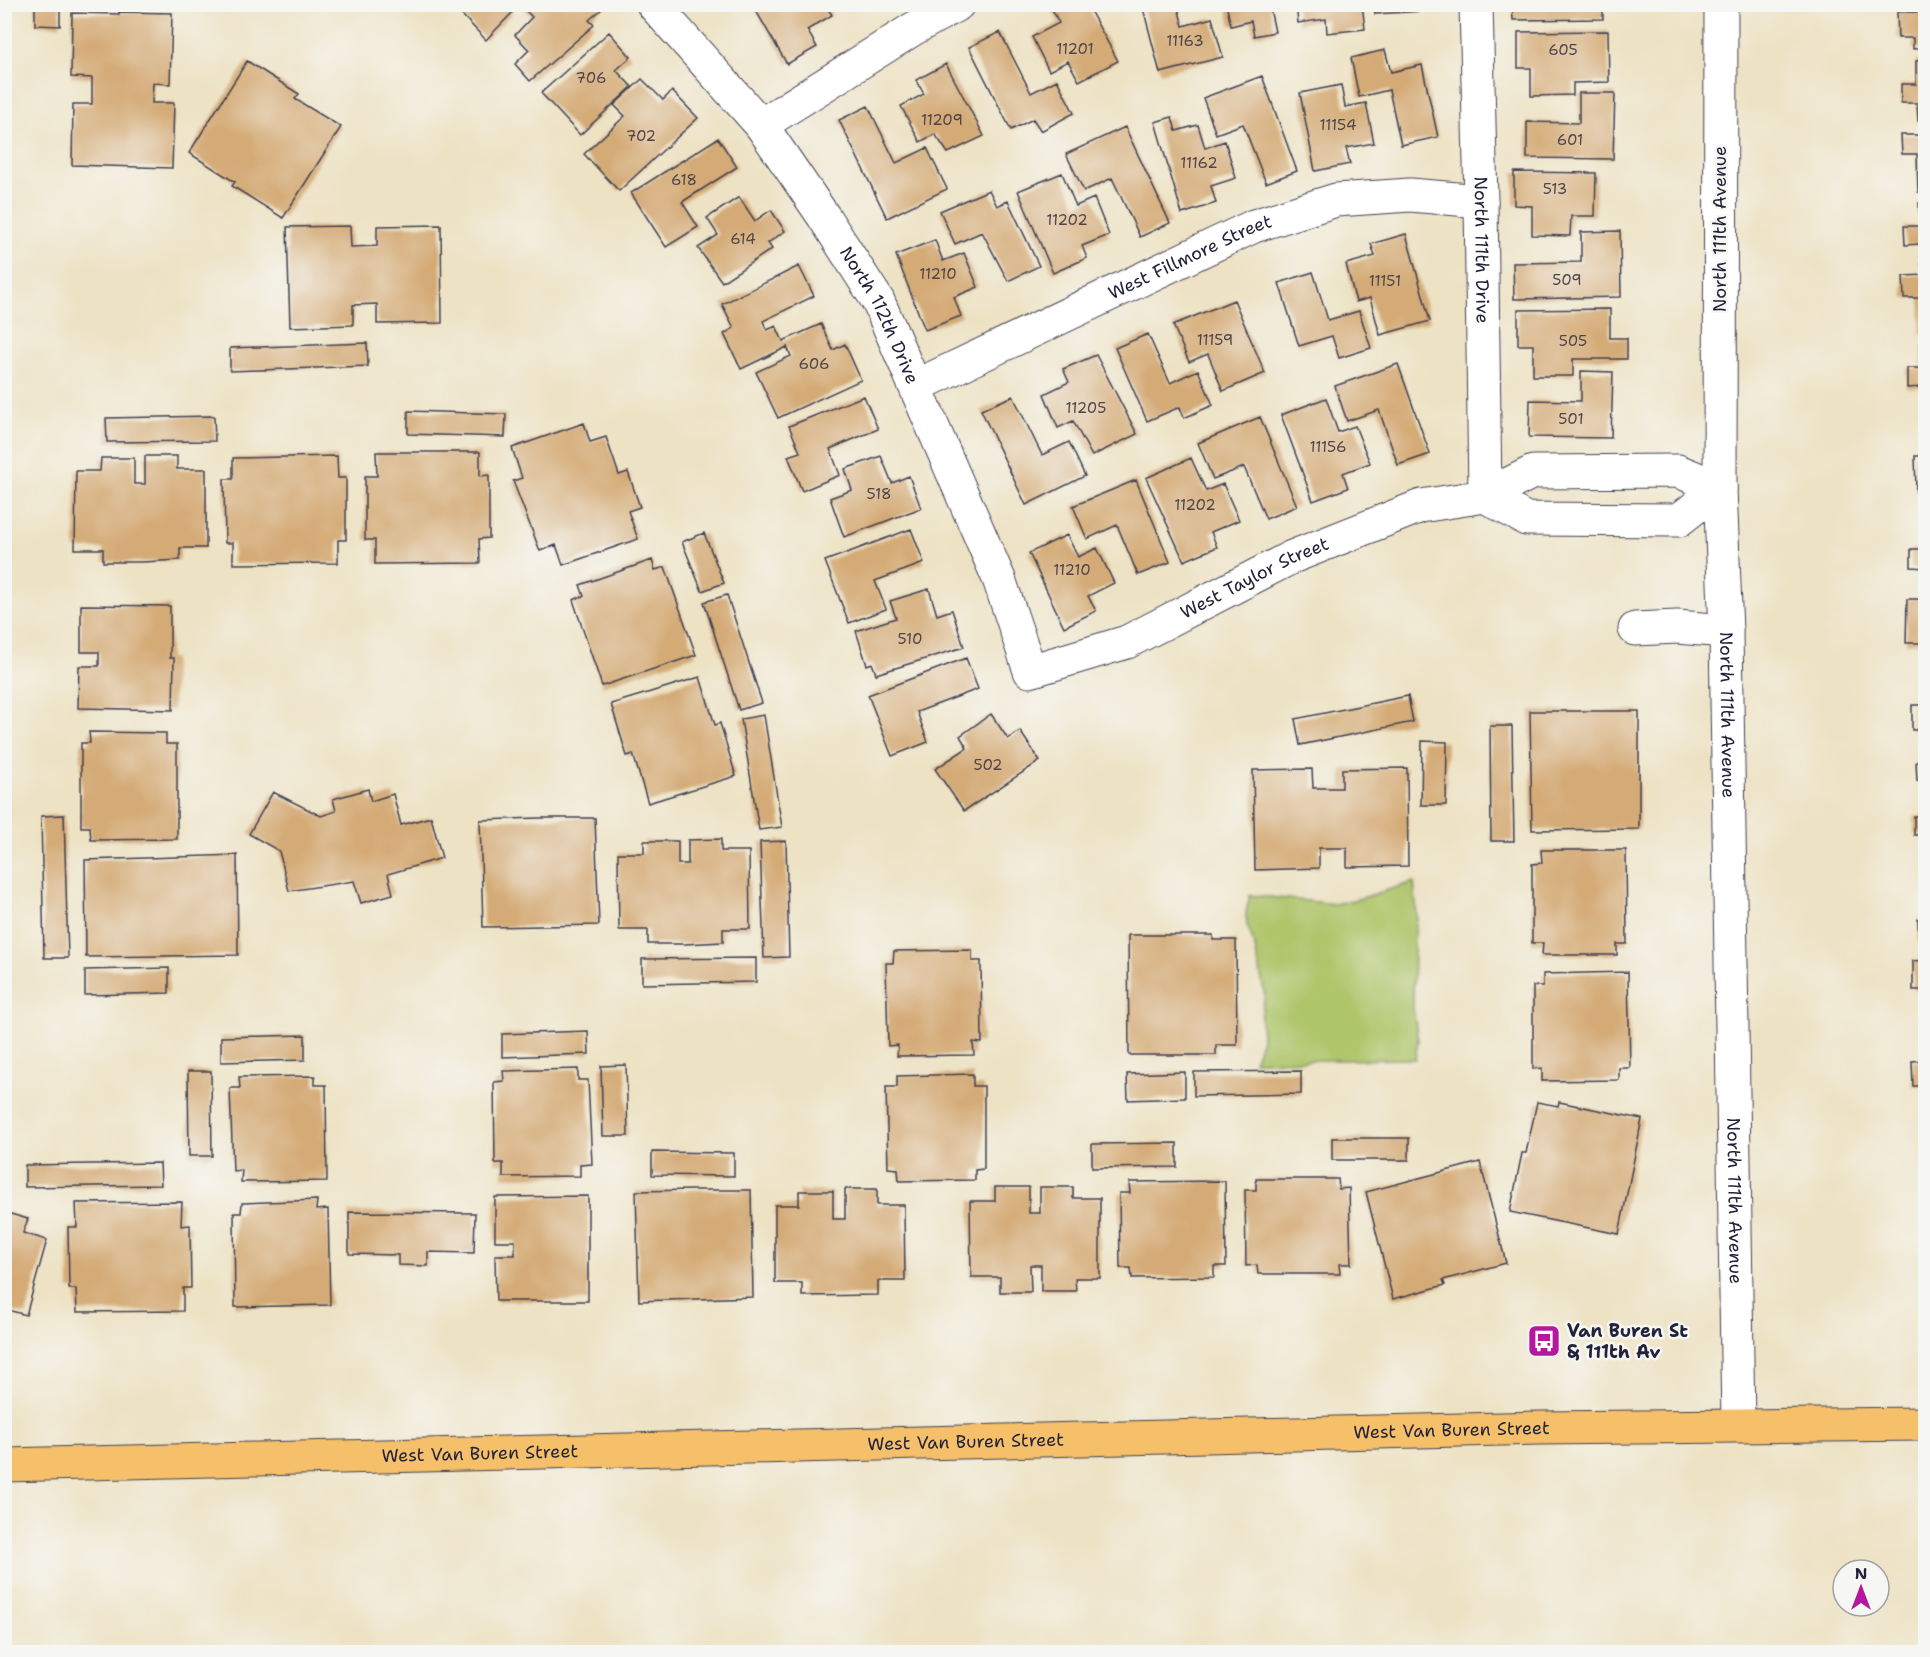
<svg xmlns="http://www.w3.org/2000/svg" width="1930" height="1657" viewBox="0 0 1930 1657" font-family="'Shantell Sans',sans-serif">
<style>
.green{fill:#afc56a;stroke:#687452;stroke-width:1.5}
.building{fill:#d4aa76}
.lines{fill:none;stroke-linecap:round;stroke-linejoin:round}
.minor-casing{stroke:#403f50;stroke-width:35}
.major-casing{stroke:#403f50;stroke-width:35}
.minor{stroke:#fff;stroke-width:33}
.major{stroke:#f6c06b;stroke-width:33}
.labels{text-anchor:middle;stroke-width:5;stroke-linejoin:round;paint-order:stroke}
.number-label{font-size:15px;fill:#4e444a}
.street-label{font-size:18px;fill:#22223b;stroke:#f6f6f2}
.poi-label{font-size:18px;font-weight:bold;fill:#22223b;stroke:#f6f6f2;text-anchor:start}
</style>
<rect width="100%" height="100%" fill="#f6f6f2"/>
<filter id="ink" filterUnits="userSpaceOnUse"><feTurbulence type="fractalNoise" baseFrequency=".0167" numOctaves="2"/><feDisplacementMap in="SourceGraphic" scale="12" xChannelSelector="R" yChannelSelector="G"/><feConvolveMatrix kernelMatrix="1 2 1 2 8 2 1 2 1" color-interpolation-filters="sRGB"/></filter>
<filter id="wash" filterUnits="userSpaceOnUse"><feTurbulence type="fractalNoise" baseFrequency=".008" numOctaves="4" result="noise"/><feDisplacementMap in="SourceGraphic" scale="24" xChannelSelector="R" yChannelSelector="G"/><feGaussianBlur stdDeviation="1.35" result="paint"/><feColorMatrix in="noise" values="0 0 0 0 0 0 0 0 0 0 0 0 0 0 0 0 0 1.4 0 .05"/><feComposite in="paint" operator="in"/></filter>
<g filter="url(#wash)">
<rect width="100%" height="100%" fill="#ede2c4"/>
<path class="green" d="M1414,882l3,35 -3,25 -1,66 5,32 -3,19 -161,2 8,-22 -1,-21 4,-23 -11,-52 -7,-18 -1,-12 4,-18 85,9 27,-6z"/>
<g id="blocks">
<path class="building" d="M35,4h25v22l-25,-1z
M467,4h37l8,9 -26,27 -25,-26 8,-7z
M519,4h78l5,5 -13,11 5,5 -64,56 -15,-17 14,-14 -14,-15 17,-18z
M752,4h73l7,11 -25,15 10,17 -30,17z
M1142,4h35l6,22 29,-8 11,39 -63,16z
M1226,4h43l6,28 -21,4 -3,-15 -20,5z
M1296,4h66l3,25 -38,4 -1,-14 -28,4z
M1374,4h49v7l-48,3z
M1512,4h91v15l-90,1z
M1917,4h9v44l-13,1v-11h-15l-1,-26h20z
M1055,5h22l4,6 7,-4 30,54 -39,20 -11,-20 -19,10 -17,-34 27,-14 -8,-16z
M119,12l53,1 -2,71 -17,-1 -1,20h22l-2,65 -100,-3 1,-61h19v-26l-21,-1 1,-64 47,1z
M1608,31l1,51 -36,1v12l-42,1v-28h-13v-36z
M609,32l22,25 -15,13 16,17 -52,48 -39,-42z
M1000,32l31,61 26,-13 17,33 -33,18 -8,-12 -22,11 -42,-83z
M1385,50l6,22 31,-7 16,72 -37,8 -12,-55 -30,7 -8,-39z
M1926,60v61h-8l-1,-18h-16v-19h15v-23z
M247,61l52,33 -4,5 46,28 -58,91 -51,-32 3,-4 -46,-29z
M946,64l38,72 -36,17 -13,-19 -15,8 -19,-36 23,-12 -8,-14z
M1262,76l35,95 -31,12 -23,-59 -27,10 -13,-36z
M642,79l21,21 9,-9 26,27 -79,73 -35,-37 41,-38 -11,-11z
M1341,85l4,22 21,-4 8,40 -28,5 4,16 -35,7 -15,-78z
M1579,93h36l-2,66 -86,-1v-36l52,1z
M868,106l28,57 31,-15 20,41 -60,29 -48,-98z
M1172,117l4,14 22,-6 7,23 20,-7 11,37 -25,8 5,17 -34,11 -27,-92z
M1125,127l45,96 -30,14 -28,-59 -28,13 -18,-37z
M1901,135h25v57h-8l-1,-38h-15z
M718,138l19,29 -55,35 16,25 -32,20 -35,-54z
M1514,172l82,1 -1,43h-24l-1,20 -38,-1v-29l-18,-1z
M1062,173l14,33 18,-8 15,37 -27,11 5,12 -34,15 -35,-82z
M989,190l8,16 11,-5 31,65 -31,15 -26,-49 -27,12 -15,-33z
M739,197l16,24 16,-11 14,21 -17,12 4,6 -50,33 -24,-34 20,-13 -11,-17z
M1919,203h7v61h-5l-1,-20 -15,1 -1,-19h16z
M441,225l1,98 -65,1v-20l-24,1v20l-63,2 -3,-100 63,-1 1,21 26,-1v-20z
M1620,231l1,66 -107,2 -1,-36 68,-1v-30z
M1406,234l24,87 -50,14 -10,-37 -14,4 -10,-38 29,-8 -4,-12z
M935,240l8,21 21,-8 14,34 -24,10 7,19 -36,14 -29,-75z
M799,266l15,30 -51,25 4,9 9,-4 7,15 38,-17 12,26 12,-6 16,36 -83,38 -22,-46 35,-16 -4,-9 -46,22 -17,-35 10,-6 -12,-24z
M1313,272l15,48 31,-9 12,37 -32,10 -7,-22 -33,10 -20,-63z
M1926,275v60h-5l-1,-37h-16l-1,-22z
M1234,300l31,73 -42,18 -15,-37 -19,8 -16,-37z
M1610,309v29h17v21h-54v17h-40v-31h-15v-35z
M1148,334l22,49 28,-13 15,35 -29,13 -4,-11 -33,14 -32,-73z
M367,343l1,23 -138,5v-23z
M1922,346h4v61h-3l-1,-20 -15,1v-20h15z
M1096,355l41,79 -45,22 -19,-35 -15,7 -14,-34 25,-12 -6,-13z
M1398,364l32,90 -32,11 -19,-55 -32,11 -12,-35z
M1581,371l32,1 -2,66 -82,-1 1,-37 51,1z
M864,396l14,33 -48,20 10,26 -38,16 -14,-35 12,-4 -11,-26z
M1013,396l29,59 27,-13 16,34 -59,29 -45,-95z
M1326,398l12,34 17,-6 15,37 -27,10 5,15 -35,13 -32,-86z
M408,411l98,3 -1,23 -97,-3z
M214,416l1,25 -108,1 -1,-24z
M1260,417l37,89 -31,13 -22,-52 -31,12 -15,-36z
M584,423l6,19 16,-5 13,38 9,-3 12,35 -12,4 10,28 -75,26 -7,-20 -16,6 -27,-70 9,-3 -10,-30z
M376,452h104v24l9,-1v63l-10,1 1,24 -105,1v-24h-10v-64h12z
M145,456h32v13h29v79h-26v12l-38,2h-39v-13h-28l1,-78h24l1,-13h33v26h11z
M337,456l1,22h8v62h-8v23l-105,1v-21h-8l-1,-64h9v-21z
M881,456l11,27 17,-7 12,32 -77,29 -14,-39 22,-8 -7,-21z
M1915,456h11v35h-10z
M1191,458l15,33 17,-7 16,36 -28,12 6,15 -33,14 -38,-83z
M1136,480l34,82 -32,13 -21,-50 -30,14 -14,-33z
M911,529l13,34 -49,18 11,28 -37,14 -24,-62z
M704,533l20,50 -22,8 -20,-49z
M1067,535l11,22 19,-9 17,35 -26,13 8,15 -32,16 -35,-74z
M1911,549h15v19l-15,-1z
M652,560l3,10 10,-3 31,88 -94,31 -29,-86 11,-4 -4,-11z
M929,589l8,26 15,-5 12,37 -88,27 -4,-11 -5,2 -11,-34 40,-13 -6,-17z
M727,595l35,108 -23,7 -35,-108z
M1907,599h19v44h-20z
M81,605l89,1v52h4l-1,52 -95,-2 1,-42h20v-14h-18z
M966,658l12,31 -61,23 11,30 -36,14 -24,-61z
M700,677l15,48 5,-2 16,53 -88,27 -15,-49 -6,2 -16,-52z
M1408,696l5,26 -113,23 -5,-26z
M1912,705h14v25h-14z
M1530,711h109v118l-107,1z
M991,714l17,25 12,-8 20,30 -76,50 -29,-42 32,-21 -7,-12z
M764,715l18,112 -23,3 -18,-111z
M1490,726h22l2,115h-23z
M89,732l77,1v11h11v95l-86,1 -1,-13h-9v-84h9z
M1422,741l25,1 -1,63h-25z
M1916,762h10v19h-9z
M1407,768l1,98 -61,1v-19h-28v20l-64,2 -2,-100 59,-1 1,19h29v-19z
M368,789l3,12 22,-7 8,31 30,-8 11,41 -54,16 5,20 -32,9 -7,-22 -65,10 -10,-40 -30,-17 24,-42 48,24 15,-5 -3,-12z
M64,815l4,143h-24l-3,-142z
M1914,816h12v19h-12z
M538,818h57l4,107 -116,2 -3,-107z
M721,839v12h28l1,78h-27v13l-38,2h-37v-14h-29l-1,-77h26v-12h34v23h10v-24z
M786,841l3,116 -25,1 -4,-116z
M1541,850h85l1,94h-10v11h-75l1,-12h-11v-79l10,-1z
M237,855l1,100 -152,2 -1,-97z
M1926,918v26h-7l-1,-25z
M1128,935h85v5h23l1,105h-21v10h-87z
M972,950v11h9l1,82 -9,-1 1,13 -77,1 1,-11 -10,1 -2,-83h7l1,-12z
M756,958v24l-114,2v-25z
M1926,960v30h-13v-29z
M169,968v25l-84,2v-25z
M1628,972l2,96h-11v12l-77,1v-13l-9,1v-83h10v-12z
M588,1031l1,23 -87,3v-23z
M305,1035v25l-84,2v-25z
M1926,1060v26h-13l-1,-25z
M626,1065l2,71h-25l-2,-70z
M578,1069v11h10l4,84 -12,1v11l-77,1v-14h-8l-1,-81 10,-1 -1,-10z
M188,1071h23l1,85h-23z
M1301,1071v23l-107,2v-24z
M1185,1072v26l-57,2 -1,-26z
M973,1074v12h11v83l-9,1v10l-76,1 -1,-12 -10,-1 -2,-81h11v-11z
M315,1076v9h11l1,96 -86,1 1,-12 -9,1 -3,-83h10l-1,-11z
M1537,1102l21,4 1,-4 83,17 -23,115 -109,-22 12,-59h4z
M1332,1138h77v22h-77z
M1177,1143v24l-85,1v-24z
M652,1152l82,1v23l-82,-1z
M1480,1162l26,101 -63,17 2,5 -52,14 -27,-107z
M160,1163l1,22 -136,2v-22z
M1256,1179h82l1,10 10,-1 2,76h-12l1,10h-82l-1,-9 -11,1 -1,-76h11z
M1225,1181l1,85h-12v11l-82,1 -1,-10h-11l-1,-75h11l-1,-11z
M995,1187h34v26h11v-26h33v11h27v80h-25l1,13h-35v-26h-11l1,27h-31v-15h-29l-1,-76h25z
M845,1189h32v16h27l1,76h-27v14l-76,1v-13h-27v-78h24v-14h34v28h12z
M694,1190h57l2,107 -114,4 -3,-110z
M588,1196v105h-92l-1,-46h20v-14h-20v-44z
M317,1200l-1,10 12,-1 2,96 -95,2 -1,-94h7l1,-10z
M182,1202l-1,24 9,-1 1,63h-8v23l-106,1 -1,-23h-7l-1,-62h9l-1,-24z
M4,1212l24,7 -5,14 24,7 -21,75 -22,-6z
M349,1212l126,1 -1,40 -46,-1v14l-30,-1v-10l-49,-1z"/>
</g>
</g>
<g filter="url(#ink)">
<use href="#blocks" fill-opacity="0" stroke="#403f50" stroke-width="1.5"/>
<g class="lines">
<g class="minor-casing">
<g id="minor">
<path id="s1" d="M653,4l108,121 63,92 54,84 121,278 31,92 97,-29 165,-85 129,-51 64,-10 48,-24 145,-1 42,17"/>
<path id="s2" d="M1476,4l5,197 4,295"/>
<path id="s3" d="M1721,4l-1,484 6,143 12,794"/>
<path d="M761,125l152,-96 45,-25"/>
<path id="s4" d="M916,386l338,-160 82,-26 74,-5 71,6"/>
<path d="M1485,496l41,23 153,1 41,-32"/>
<path d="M1635,629l42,-2 49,4"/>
</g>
</g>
<g class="major-casing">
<g id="major">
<path id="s5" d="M4,1465l1536,-37 386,-4"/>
</g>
</g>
<use href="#minor" class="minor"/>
<use href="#major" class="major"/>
</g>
</g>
<defs>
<g id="bus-square" transform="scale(1.725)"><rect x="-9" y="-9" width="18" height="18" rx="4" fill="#b5179e" stroke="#f6f6f2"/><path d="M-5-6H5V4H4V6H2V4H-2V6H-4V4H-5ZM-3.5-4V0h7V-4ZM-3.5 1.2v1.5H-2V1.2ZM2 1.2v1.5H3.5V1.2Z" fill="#fff"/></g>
</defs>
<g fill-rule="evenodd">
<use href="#bus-square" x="1544" y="1341"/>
</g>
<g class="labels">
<g class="number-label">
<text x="1185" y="46">11163</text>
<text x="1075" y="54">11201</text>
<text x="1563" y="55">605</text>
<text x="591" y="83">706</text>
<text x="942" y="125">11209</text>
<text x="1338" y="130">11154</text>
<text x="641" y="141">702</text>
<text x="1570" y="145">601</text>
<text x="1199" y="168">11162</text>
<text x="684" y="185">618</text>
<text x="1555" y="194">513</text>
<text x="1067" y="225">11202</text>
<text x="743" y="244">614</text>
<text x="938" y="279">11210</text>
<text x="1567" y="285">509</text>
<text x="1385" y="286">11151</text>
<text x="1215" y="345">11159</text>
<text x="1573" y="346">505</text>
<text x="814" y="369">606</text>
<text x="1086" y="413">11205</text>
<text x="1571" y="424">501</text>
<text x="1328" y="452">11156</text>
<text x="879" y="499">518</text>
<text x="1195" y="510">11202</text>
<text x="1072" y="575">11210</text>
<text x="910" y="644">510</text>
<text x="988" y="770">502</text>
</g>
<g class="street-label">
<text transform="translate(1720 229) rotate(-90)" y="6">North 111th Avenue</text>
<text dy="6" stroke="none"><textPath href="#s2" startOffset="246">North 111th Drive</textPath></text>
<text dy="6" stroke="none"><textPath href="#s4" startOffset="303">West Fillmore Street</textPath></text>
<text dy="6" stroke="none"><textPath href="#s1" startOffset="387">North 112th Drive</textPath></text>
<text dy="6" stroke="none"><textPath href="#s1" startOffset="1018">West Taylor Street</textPath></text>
<text dy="6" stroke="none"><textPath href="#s3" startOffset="711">North 111th Avenue</textPath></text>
<text dy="6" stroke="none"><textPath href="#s3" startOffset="1197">North 111th Avenue</textPath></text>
<text dy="6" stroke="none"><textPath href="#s5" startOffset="1448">West Van Buren Street</textPath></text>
<text dy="6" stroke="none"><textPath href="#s5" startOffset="962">West Van Buren Street</textPath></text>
<text dy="6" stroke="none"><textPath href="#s5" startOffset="476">West Van Buren Street</textPath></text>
</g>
<g class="poi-label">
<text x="1567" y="1337">Van Buren St<tspan x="1567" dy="21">&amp; 111th Av</tspan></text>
</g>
</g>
<rect width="1930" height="1657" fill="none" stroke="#f6f6f2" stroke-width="24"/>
<g transform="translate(1861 1588)"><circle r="28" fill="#f6f6f2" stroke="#a1a1a9" stroke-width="1.5"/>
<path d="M0-4.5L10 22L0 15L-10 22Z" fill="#b5179e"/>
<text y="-9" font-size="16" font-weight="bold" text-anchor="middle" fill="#22223b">N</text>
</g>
</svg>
